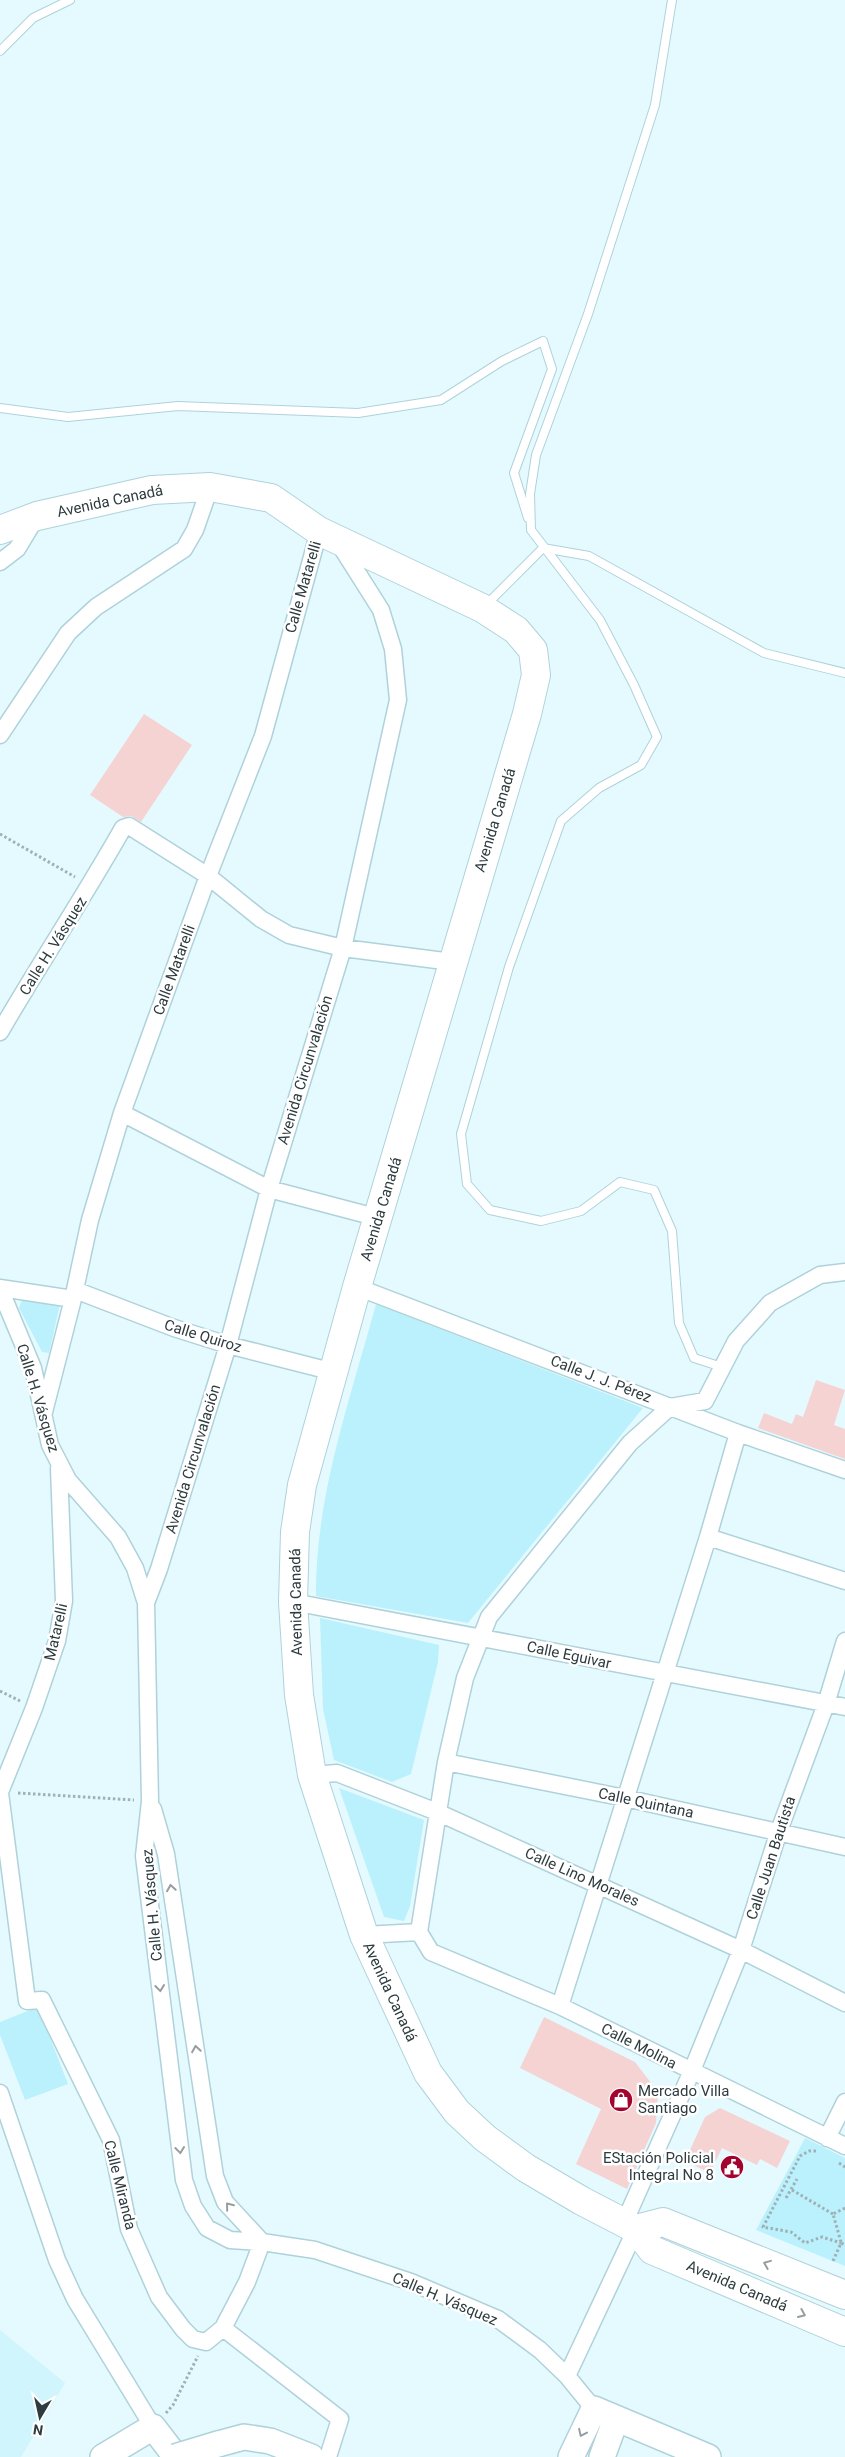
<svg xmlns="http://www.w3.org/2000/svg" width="845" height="2457" viewBox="0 0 845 2457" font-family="Roboto,sans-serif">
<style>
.built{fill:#d0f5fc}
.green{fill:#baf1fc}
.building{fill:#f5d3d3}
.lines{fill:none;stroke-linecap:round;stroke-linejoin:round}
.lane-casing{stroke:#afd2da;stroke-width:10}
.street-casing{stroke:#afd2da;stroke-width:19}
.primary-casing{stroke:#afd2da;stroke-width:28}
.highway-casing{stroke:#afd2da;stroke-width:30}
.path{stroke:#9fb1b6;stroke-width:3;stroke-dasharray:2.5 2.5;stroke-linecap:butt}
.lane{stroke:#fff;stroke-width:8}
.street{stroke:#fff;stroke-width:16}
.primary{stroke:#fff;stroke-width:25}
.highway{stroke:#fff;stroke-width:28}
.primary-bridge-casing{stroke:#afd2da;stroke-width:28;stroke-linecap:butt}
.primary-bridge{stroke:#fff;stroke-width:25}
.oneway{stroke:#969e9f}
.labels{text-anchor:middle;stroke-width:5;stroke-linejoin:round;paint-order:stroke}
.street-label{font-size:15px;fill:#2e3c3f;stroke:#fff}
.poi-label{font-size:15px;fill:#2e3c3f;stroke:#fff;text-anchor:start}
</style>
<rect width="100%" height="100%" fill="#e5faff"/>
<path class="built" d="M0,2330l65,53 -44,74h-21z"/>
<path class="green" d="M30,1299l30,5 -11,49 -7,-1 -23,-44 3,-8z
M376,1304l267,104 -175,215 -152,-27c-1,-99 34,-196 60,-292z
M320,1618l119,27 -1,17 -27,112 -19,8 -58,-22 -11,-51z
M339,1788l85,32 -14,86 -6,15 -20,-4z
M38,2007l30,77 -43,16 -25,-65v-13z
M805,2138l40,20v108l-89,-36z"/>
<path class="building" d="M144,714l48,31 -51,77 -10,-6 -8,1 -33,-22z
M816,1380l29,10 -11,35 11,4v30l-87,-31 6,-15 28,11 4,-10 7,3z
M544,2017l91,45 23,30 -2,31 -29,66 -51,-25 25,-55 -81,-41z
M720,2108l70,33 -13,27 -17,-9 -3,6 -35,-17 -12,25 -25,-12 20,-44z"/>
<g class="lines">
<g class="lane-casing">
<path id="lane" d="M672,0l-17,105 -67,209 -52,141 -6,39 1,36 69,90 34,65 23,52 -16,28 -42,23 -38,33 -52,146 -48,167 6,50 23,26 51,11 40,-10 39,-29 34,8 18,41 7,92 15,35 28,9
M0,51l33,-33 37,-18
M0,408l68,9 110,-11 180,7 83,-13 61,-39 41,-20 9,28 -38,104 14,45
M486,605l57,-57 46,8 175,97 81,20"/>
</g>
<g class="street-casing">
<path id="street" d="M0,562l17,-13 20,-33
M0,735l68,-102 28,-26 88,-58 11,-19 15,-43
M0,1032c40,-69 84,-135 123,-204l6,-2 79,50 53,43 28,16 54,13 109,14
M122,1113l147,76 110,29
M845,1272l-25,3 -50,28 -34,38 -31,60 -35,6 -40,36 -141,174 -24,61 -19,84 -27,170 12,20 129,54 285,140
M357,1287l381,146 107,37
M0,1288l73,11
M0,1289l33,79 17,77 18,35 50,57 17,31 11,35 4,198 -6,55 40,324 9,26 14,22 23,12 32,2 53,8 96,32 87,37 42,31 27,26 27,33
M75,1290l99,38 54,17 106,27
M44,1412l29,-113 17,-79 32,-107 86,-237 55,-140 56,-205
M708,1537l137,44
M293,1602l552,105
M146,1603l13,-34 69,-224 41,-156 74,-241 55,-248 -5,-51 -12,-39 -43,-68
M446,1762l179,36 220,49
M312,1775l25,-2 100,39 304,138 104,53
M0,1792l34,-84 23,-67 7,-40 -5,-133
M0,1793l27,208 15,-1 69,140 18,89 30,68 24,32 10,10 13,3 17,-14 117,91 -12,38
M153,1809l13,45 49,322 10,26 37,40
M364,1935l55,-3
M560,2006l148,-469 30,-104
M0,2093l57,167 18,39 78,128
M827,2138l18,-36
M624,2223l67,-150 50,-123 38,-119 47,-127 19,-63
M223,2328l24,-46 15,-40
M567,2376l69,-147"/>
</g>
<g class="primary-casing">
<path id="primary" d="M218,2444l26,-7 26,4 41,16
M103,2457l50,-30 23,30
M571,2457l23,-48 114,48
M602,2457l14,-38"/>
</g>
<g class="highway-casing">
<path id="highway" d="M0,530l37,-14 115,-26 58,-3 61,11 48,33 163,77 34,22 17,20 3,25 -9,39 -170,573 -55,198 -7,47 -2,70 6,93 13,80 52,160 64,138 29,39 28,26 41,30 56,33 54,28 16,21 193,82
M636,2229l27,-7 182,73"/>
</g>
<path class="path" d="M0,834l75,43
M0,1691l20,10
M18,1793l116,7
M816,2151h-7l-9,5 -37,71 28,5 14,11 17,-6 19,6
M839,2163l6,4
M792,2190l41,24
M786,2198l11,-19
M841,2242l-8,-28 12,-6
M833,2261l8,-18 4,2
M166,2413l7,-8 25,-49"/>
<use href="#lane" class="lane"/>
<use href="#street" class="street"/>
<use href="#primary" class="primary"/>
<use href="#highway" class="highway"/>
<g class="primary-bridge-casing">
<path id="primary-bridge" d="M175,2457l43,-13"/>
</g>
<use href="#primary-bridge" class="primary-bridge"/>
</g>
<defs><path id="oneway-chevron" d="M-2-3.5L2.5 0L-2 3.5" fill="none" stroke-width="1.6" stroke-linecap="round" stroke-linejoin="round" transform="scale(1.25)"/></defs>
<g class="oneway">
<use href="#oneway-chevron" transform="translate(171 1888) rotate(-99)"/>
<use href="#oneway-chevron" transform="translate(160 1988) rotate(83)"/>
<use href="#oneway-chevron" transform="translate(196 2049) rotate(-99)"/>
<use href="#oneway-chevron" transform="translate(180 2150) rotate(83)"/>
<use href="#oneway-chevron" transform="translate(229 2206) rotate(-129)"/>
<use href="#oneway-chevron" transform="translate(767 2264) rotate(-158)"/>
<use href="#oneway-chevron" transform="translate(802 2314) rotate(23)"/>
<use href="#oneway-chevron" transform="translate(582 2433) rotate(115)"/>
</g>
<defs>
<g id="shop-disc" transform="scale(1.25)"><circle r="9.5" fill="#a3042f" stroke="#fff"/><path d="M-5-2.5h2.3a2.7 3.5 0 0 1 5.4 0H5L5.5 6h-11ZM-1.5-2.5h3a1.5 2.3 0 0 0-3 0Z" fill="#fff"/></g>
<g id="civic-disc" transform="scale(1.25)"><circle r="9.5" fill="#a3042f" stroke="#fff"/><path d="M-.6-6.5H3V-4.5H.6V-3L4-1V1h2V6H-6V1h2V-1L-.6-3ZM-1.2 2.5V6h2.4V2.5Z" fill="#fff"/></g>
</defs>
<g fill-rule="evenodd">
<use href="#shop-disc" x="621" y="2100"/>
<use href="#civic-disc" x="732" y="2167"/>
</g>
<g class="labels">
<g class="street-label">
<text transform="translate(110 501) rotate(-12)" y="5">Avenida Canadá</text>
<text transform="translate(303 587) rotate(-74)" y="5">Calle Matarelli</text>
<text transform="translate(495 820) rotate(-73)" y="5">Avenida Canadá</text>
<text transform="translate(53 946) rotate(-58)" y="5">Calle H. Vásquez</text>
<text transform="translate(174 970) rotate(-70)" y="5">Calle Matarelli</text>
<text transform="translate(305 1070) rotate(-73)" y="5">Avenida Circunvalación</text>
<text transform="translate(381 1209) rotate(-73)" y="5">Avenida Canadá</text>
<text transform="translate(203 1336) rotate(17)" y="5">Calle Quiroz</text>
<text transform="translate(601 1379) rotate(21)" y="5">Calle J. J. Pérez</text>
<text transform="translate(38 1398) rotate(73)" y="5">Calle H. Vásquez</text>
<text transform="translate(193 1459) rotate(-73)" y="5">Avenida Circunvalación</text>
<text transform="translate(296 1602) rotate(-91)" y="5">Avenida Canadá</text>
<text transform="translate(56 1632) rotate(-77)" y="5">Matarelli</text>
<text transform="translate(569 1655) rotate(12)" y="5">Calle Eguivar</text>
<text transform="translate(646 1803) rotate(12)" y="5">Calle Quintana</text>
<text transform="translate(771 1858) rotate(-72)" y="5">Calle Juan Bautista</text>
<text transform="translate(582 1877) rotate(24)" y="5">Calle Lino Morales</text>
<text transform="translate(152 1905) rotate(-95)" y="5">Calle H. Vásquez</text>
<text transform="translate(390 1992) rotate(65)" y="5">Avenida Canadá</text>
<text transform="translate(639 2046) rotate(27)" y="5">Calle Molina</text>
<text transform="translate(120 2185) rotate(76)" y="5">Calle Miranda</text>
<text transform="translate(737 2286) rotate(23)" y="5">Avenida Canadá</text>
<text transform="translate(445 2299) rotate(23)" y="5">Calle H. Vásquez</text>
</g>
<g class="poi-label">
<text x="638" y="2096">Mercado Villa<tspan x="638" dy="17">Santiago</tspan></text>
<text x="714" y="2163" text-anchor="end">EStación Policial<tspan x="714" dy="17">Integral No 8</tspan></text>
</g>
</g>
<g transform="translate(40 2417) rotate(189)" stroke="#ffffff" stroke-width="4" paint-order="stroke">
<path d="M0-4L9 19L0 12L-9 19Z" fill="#2e3c3f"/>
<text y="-8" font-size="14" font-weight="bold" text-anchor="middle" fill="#2e3c3f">N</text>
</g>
</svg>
